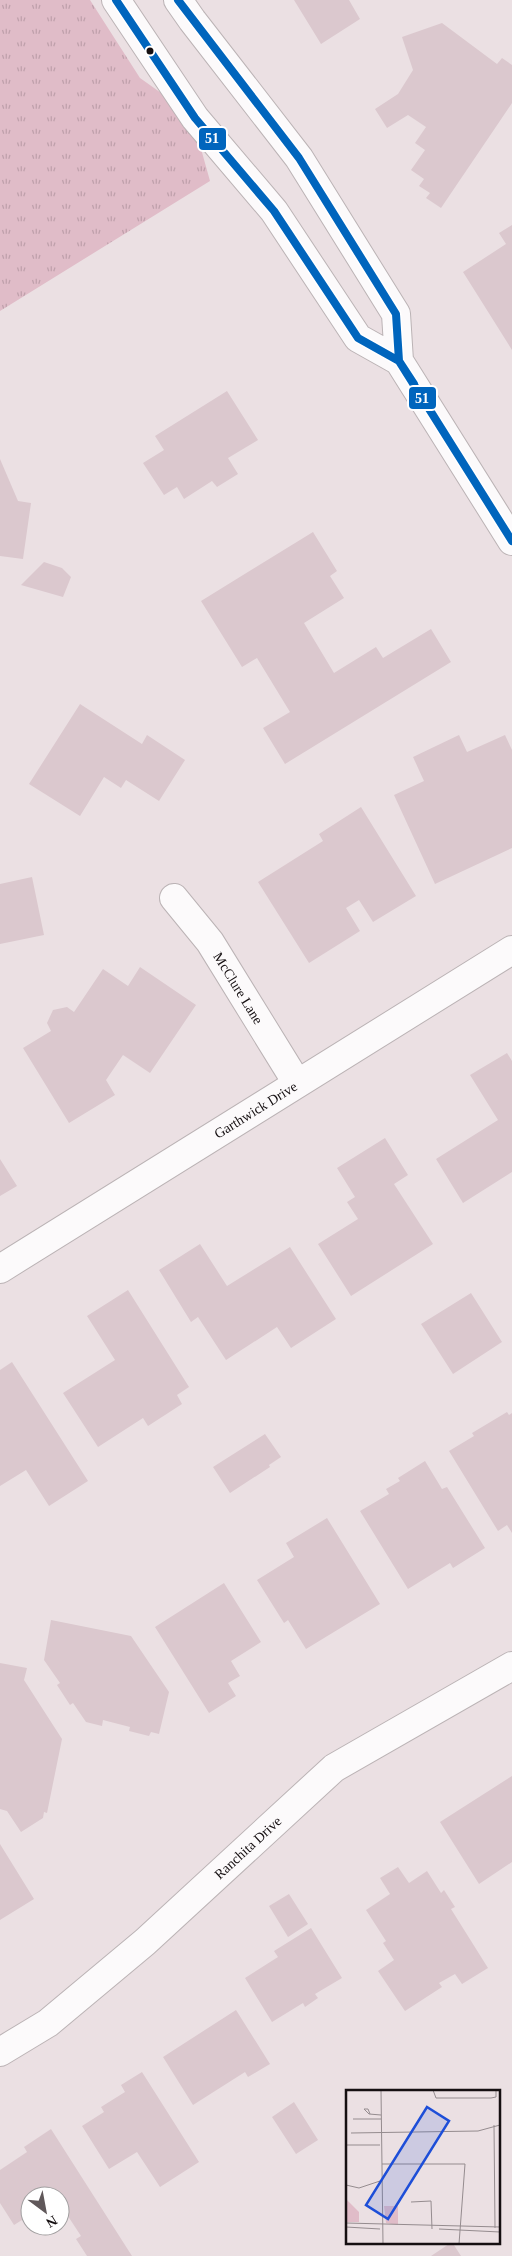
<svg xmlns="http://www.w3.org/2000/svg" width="512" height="2256" viewBox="0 0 512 2256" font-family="'Times New Roman',serif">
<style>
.grass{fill:url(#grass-tufts)}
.building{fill:#dbc8ce}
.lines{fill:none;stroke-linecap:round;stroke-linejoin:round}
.minor-casing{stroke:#bbb3b5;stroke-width:30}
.secondary-casing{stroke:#bbb3b5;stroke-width:30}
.minor{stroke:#fcfafb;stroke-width:28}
.secondary{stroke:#fcfafb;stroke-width:28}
.bus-1-casing{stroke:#fff;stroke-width:11}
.bus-1{stroke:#0065bd;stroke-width:8}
.bus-dot{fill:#150f11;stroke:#fff;stroke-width:2}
.labels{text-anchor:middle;stroke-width:4.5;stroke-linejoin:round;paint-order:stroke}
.street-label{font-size:14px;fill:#150f11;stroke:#fff}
.inset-road{fill:none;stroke:#958c8f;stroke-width:1}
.view{fill:#1d4ed8;fill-opacity:0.15;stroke:#1d4ed8;stroke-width:2.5}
.inset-edge{fill:none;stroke:#150f11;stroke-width:2.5}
.line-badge{stroke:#fff;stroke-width:2}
.badge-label{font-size:14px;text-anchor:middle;font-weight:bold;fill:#fff}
</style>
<defs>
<pattern id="grass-tufts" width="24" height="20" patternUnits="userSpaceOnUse" patternTransform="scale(1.25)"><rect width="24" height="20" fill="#e0bcc8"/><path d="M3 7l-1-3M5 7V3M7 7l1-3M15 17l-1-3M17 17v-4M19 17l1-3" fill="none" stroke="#bfa0ab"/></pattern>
</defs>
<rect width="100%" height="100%" fill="#ebe0e3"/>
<path class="grass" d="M0,0h90l50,78 31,22 27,38 12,43 -210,130z"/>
<path class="building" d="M294,0h55l11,19 -39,25z
M442,23l55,41 5,-6 10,7v38l-71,105 -15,-10 4,-5 -11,-7 5,-7 -13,-9 14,-20 -10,-7 11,-16 -18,-12 -21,13 -12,-19 23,-15 15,-24 -11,-33z
M512,225v125l-49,-78 43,-28 -7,-11z
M227,391l31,49 -30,18 10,16 -21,13 -5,-6 -28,18 -7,-12 -13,8 -21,-32 21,-13 -9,-14z
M0,459l18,42 13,2 -8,56 -23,-3z
M313,532l24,39 -7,5 14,22 -40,25 30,50 42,-26 7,11 48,-29 20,33 -166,102 -22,-36 27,-16 -33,-54 -15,9 -41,-66z
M44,562l18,6 9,9 -8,20 -42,-12z
M80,704l62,40 5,-9 38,25 -26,41 -33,-21 -5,8 -17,-11 -24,39 -51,-32z
M459,735l8,17 38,-17 7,15v98l-77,36 -41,-89 30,-14 -11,-24z
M361,807l55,89 -43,26 -14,-22 -13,8 14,23 -51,32 -51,-81 65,-41 -4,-7z
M32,877l12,58 -44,9v-60z
M140,967l56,38 -46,68 -27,-18 -17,25 9,15 -46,28 -46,-75 28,-17 -4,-8 6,-13 14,-3 7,5 29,-43 25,17z
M507,1053l5,8v111l-49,31 -27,-44 62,-39 -28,-45z
M385,1138l23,37 -14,9 39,60 -82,52 -33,-52 40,-25 -11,-17 8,-5 -18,-29z
M0,1159l17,27 -17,10z
M200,1244l27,42 63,-39 46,72 -45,29 -14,-21 -51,33 -28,-43 -7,5 -32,-52z
M128,1290l61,97 -12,8 5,9 -34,22 -5,-8 -45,29 -35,-54 52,-33 -28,-44z
M471,1293l31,49 -49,32 -32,-50z
M12,1362l76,119 -39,25 -23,-36 -26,16v-116z
M507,1412l2,3 3,-2v120l-5,-8 -9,6 -49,-80 25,-15 -2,-3z
M265,1434l16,23 -12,8 1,2 -40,26 -17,-26z
M425,1461l17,28 5,-2 38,61 -32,20 -3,-5 -42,26 -48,-78 29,-17 -3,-5 14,-8 -2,-3z
M327,1518l53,86 -74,45 -18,-29 -4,3 -27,-43 37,-23 -8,-14z
M224,1583l37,59 -30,19 9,15 -12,7 8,13 -27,17 -54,-86z
M51,1620l80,16 38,56 -10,42 -8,-2 -2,4 -20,-5 1,-4 -27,-7 -1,6 -16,-4 -13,-19 -3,2 -13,-20 3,-2 -16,-23z
M0,1663l27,5 -3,12 38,59 -15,74 -3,-1 -1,6 -22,14 -14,-21 -7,-2z
M512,1776v86l-33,22 -39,-62z
M0,1844l34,55 -34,21z
M398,1867l11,16 18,-12 14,22 3,-3 11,17 -4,2 37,59 -26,16 -7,-10 -16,9 3,4 -37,24 -27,-40 16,-11 -11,-17 3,-2 -20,-31 24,-16 -10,-16z
M289,1894l19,30 -20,13 -19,-31z
M311,1928l31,50 -27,16 3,4 -13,9 -2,-4 -31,19 -27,-44 33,-21 -4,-6z
M236,2010l34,54 -22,13 -3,-5 -52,33 -30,-48z
M142,2072l57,90 -39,25 -23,-35 -28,17 -27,-43 22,-14 -3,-5 24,-15 -4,-7z
M294,2102l24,38 -22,14 -24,-37z
M51,2129l81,127h-45l-11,-17 5,-3 -21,-32v-8h-30v19l-16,10 -14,-22v-33l27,-18 -3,-5z
M452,2242l9,14h-30z"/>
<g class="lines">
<g class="minor-casing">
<g id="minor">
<path id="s1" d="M174,898l36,44 87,141"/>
<path id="s2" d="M0,1269l512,-319"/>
<path id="s3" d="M0,2052l48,-29 97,-81 189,-174 178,-102"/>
</g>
</g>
<g class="secondary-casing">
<path id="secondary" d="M116,0l79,118 79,93 84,127 41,23 113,180
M178,0l14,20 107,138 97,156 3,47"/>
</g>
<use href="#minor" class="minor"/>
<use href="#secondary" class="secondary"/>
<g class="bus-1-casing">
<path id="bus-1" d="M116,0l79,118 79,93 84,127 41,23 113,180
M178,0l121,158 97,156 3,47 15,23"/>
</g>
<use href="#bus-1" class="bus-1"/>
</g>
<circle class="bus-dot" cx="150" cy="51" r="4.5"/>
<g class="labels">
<g class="street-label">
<text dy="5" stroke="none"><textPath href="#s1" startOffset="111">McClure Lane</textPath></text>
<text dy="5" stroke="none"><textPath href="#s2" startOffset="301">Garthwick Drive</textPath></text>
<text dy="5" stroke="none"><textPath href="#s3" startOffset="322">Ranchita Drive</textPath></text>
</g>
</g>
<g transform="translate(346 2090)">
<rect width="154" height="154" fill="#ebe0e3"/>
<path d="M0,109l13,13v10h-13zM38,116h14v19l-12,-2z" fill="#e0bcc8"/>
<path class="inset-road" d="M35,0l2,154M87,0l3,8h55l5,-1v-7M24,24l-2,-5h-4l5,5 12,1M7,29h28M148,35l1,103M5,43l127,-2 22,-6M0,55h34M36,74h83l-6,80M0,95l13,3 21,-7M65,112l20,-1 1,28M0,133l154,4M0,137l34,2M93,139l61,3"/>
<path class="view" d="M81,17l22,14 -61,98 -22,-14z"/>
<rect width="154" height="154" class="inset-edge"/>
</g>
<g class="line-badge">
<rect x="198" y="127" width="29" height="24" rx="5" fill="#0065bd"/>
<rect x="408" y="386" width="29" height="24" rx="5" fill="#0065bd"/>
</g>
<g class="badge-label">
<text x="212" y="143">51</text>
<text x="422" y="403">51</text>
</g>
<g transform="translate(45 2211) rotate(148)"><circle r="24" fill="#ffffff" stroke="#a19fa0"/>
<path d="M0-4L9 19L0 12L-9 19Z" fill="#60585a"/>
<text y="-8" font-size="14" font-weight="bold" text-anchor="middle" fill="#150f11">N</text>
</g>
</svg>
